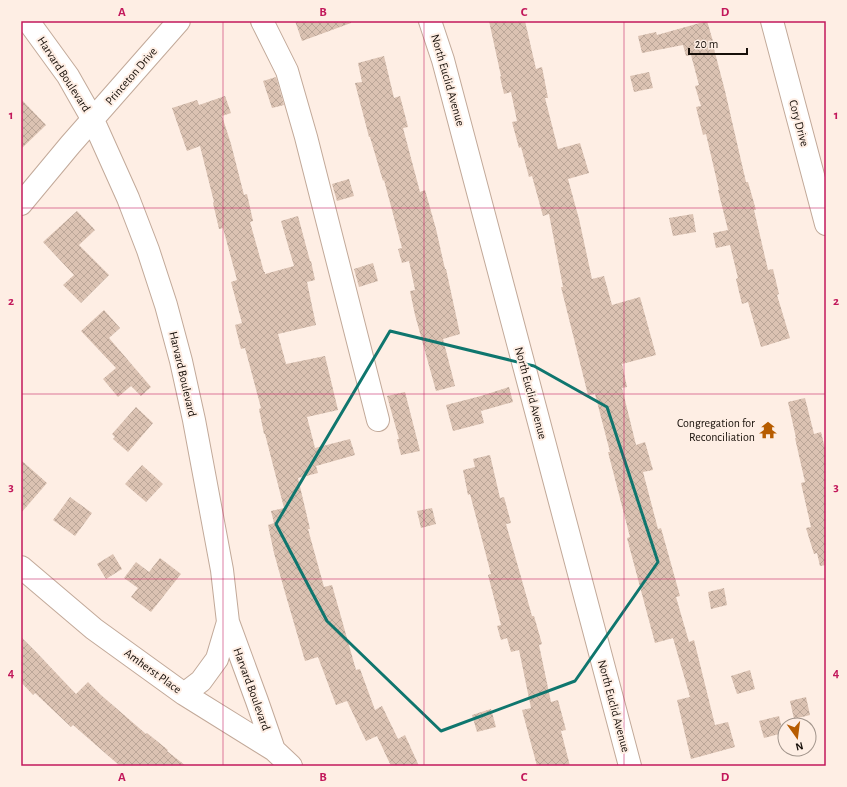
<svg xmlns="http://www.w3.org/2000/svg" width="847" height="787" viewBox="0 0 847 787" font-family="'Alegreya Sans',sans-serif">
<style>
.building{fill:url(#building-cross-hatch)}
.lines{fill:none;stroke-linecap:round;stroke-linejoin:round}
.minor-casing{stroke:#c2a999;stroke-width:24}
.minor{stroke:#fff;stroke-width:22}
.marked{fill:none;stroke:#0f766e;stroke-width:3;stroke-linejoin:round}
.grid{fill:none;stroke:#c2185b;stroke-width:1;stroke-opacity:0.55}
.labels{text-anchor:middle;stroke-width:4;stroke-linejoin:round;paint-order:stroke}
.street-label{font-size:12px;fill:#170f09;stroke:#feeee4}
.poi-label{font-size:12px;fill:#170f09;stroke:#feeee4;text-anchor:end}
.neatline{fill:none;stroke:#c2185b;stroke-width:1.5}
.grid-label{font-size:13px;text-anchor:middle;font-weight:bold;fill:#c2185b}
</style>
<defs>
<pattern id="building-cross-hatch" width="8" height="8" patternUnits="userSpaceOnUse"><rect width="8" height="8" fill="#dbc2b2"/><path d="M0 0l8 8M0 8l8-8" fill="none" stroke="#bba698"/></pattern>
</defs>
<rect width="100%" height="100%" fill="#feeee4"/>
<path class="building" d="M295,21h56v2l-49,18z
M489,21h36l11,48 6,-2 6,31h-3l13,51 22,-6 9,30 -21,6 11,40 13,60 12,-3 8,29 28,-8 16,58 -34,9 5,23 -5,1 14,57 9,-3 8,28 -10,2 15,57 3,-1 19,68 -4,1 13,45 5,-2 21,85 13,-3 7,25 -44,12 -6,-25 -8,-34 13,-3 -17,-59 -18,5 -28,-105 3,-1 -22,-85h2l-15,-58 -7,1 -27,-108h2l-14,-73 -6,2 -11,-40 -3,1 -8,-30 -2,1 -7,-26 5,-1 -6,-29 -7,2 -4,-17 1,-1z
M707,21l8,27 -1,1 11,42 21,91h2l8,28h-2l14,60 5,-1 6,25 -2,1 13,43 -29,9 -13,-45 -6,2 -6,-25 2,-1 -8,-33 -14,3 -3,-15 15,-3 -10,-40h1l-13,-56 -3,1 -7,-28 5,-1 -6,-20 4,-1 -8,-30 -5,1 -3,-11 -41,8 -4,-17 18,-4 1,3z
M384,56l10,42 6,-2 8,31 -5,1 17,64 5,-2 11,39 9,40h1l14,65 -17,5 12,47 -19,5 -21,-76 -5,-24 5,-1 -6,-29 -7,2 -4,-14 4,-1 -18,-68 -1,1 -13,-44h-1l-14,-54 7,-1 -4,-19z
M649,72l4,16 -19,4 -4,-16z
M276,77l8,28 -12,3 -9,-27z
M225,96l6,17 -9,3 9,28 13,51 3,-1 6,27 -3,1 14,50h1v2l29,-8 -13,-45 17,-5 12,45h1l4,19 -8,2 9,43 -38,9 8,30 39,-8 13,54 -31,7 8,31 35,-9 5,16 -39,11 2,7 -20,5 12,51h-2l16,58 8,-2 24,85 4,-1 15,41 7,-4 16,33 7,-4 14,31h-28l-14,-30 -11,5 -19,-40 -11,4 -18,-48 -13,4 -21,-72 -10,-36 -6,-28 6,-2 -3,-12 13,-3 -19,-74h-1l-5,-25 2,-1 -16,-60 -4,1 -6,-24 7,-2 -11,-41 6,-2 -14,-52 -4,1 -6,-26 1,-1 -14,-56 -13,5 -15,-43 25,-8 2,5z
M21,99l25,26 -25,24z
M349,179l5,17 -17,5 -5,-17z
M77,211l18,19 -16,15 30,30 -28,28 -18,-18 11,-10 -31,-33z
M693,214l3,18 -23,4 -4,-18z
M373,263l5,18 -19,6 -5,-18z
M104,310l16,18 -11,10 42,49 -10,9 -10,-10 -13,11 -15,-18 13,-11 -35,-37z
M509,387l4,15 -32,9 3,12 -31,8 -7,-26 35,-9z
M405,392l15,59 -19,4 -4,-16h2l-12,-43z
M805,398l9,36 7,-2 5,21v112l-6,1 -3,-13 -3,1 -8,-26 5,-1 -10,-44 4,-1 -10,-44h1l-8,-36z
M136,407l17,16 -25,29 -15,-13 2,-2 -3,-3z
M490,455l10,43 4,-1 7,26 -5,1 26,92h2l8,28 -3,1 12,57 7,-2 8,30 -5,1 9,35h-33l-15,-56 9,-2 -12,-58 -8,2 -4,-14 -6,2 -4,-14 4,-1 -13,-50 3,-1 -21,-80 -2,1 -5,-25 12,-3 -2,-8z
M21,460l26,23 -26,30z
M142,465l21,19 -17,18 -21,-18z
M70,497l22,16 -17,23 -22,-16z
M432,508l4,16 -15,4 -4,-17z
M113,554l9,15 -16,10 -9,-15z
M160,558l21,16 -30,38 -20,-15 7,-9 -14,-10 12,-16 13,10z
M724,588l3,17 -16,4 -3,-17z
M21,637l16,16 39,41 12,-12 13,13 45,39 1,-1 21,17 -1,1 19,15h-66l-47,-41 -2,2 -36,-34 -2,2 -12,-13z
M750,670l5,19 -18,5 -6,-18z
M806,697l4,18 -16,4 -4,-18z
M491,709l5,18 -19,5 -5,-17z
M779,716l4,17 -19,5 -5,-17z"/>
<g class="lines">
<g class="minor-casing">
<path id="minor" d="M28,21l40,55 25,44 35,78 20,52 18,55 15,56 13,59 28,150 6,52 29,79 17,49
M262,21l25,50 19,66 72,283
M430,21l13,39 187,706
M772,21l54,203
M21,204l49,-59 109,-124
M21,567l73,62 90,65 90,56 17,16
M184,694l17,-13 16,-22 11,-37"/>
</g>
<use href="#minor" class="minor"/>
</g>
<path class="marked" d="M390,331l144,35 73,41 51,155 -83,119 -134,50 -114,-110 -51,-97z"/>
<path class="grid" d="M223,21v745M424,21v745M624,21v745M21,208h805M21,394h805M21,579h805"/>
<defs>
<g id="temple-bare" transform="scale(1.38)"><path d="M0-6L5-2H3V0L6.5 2.5H4V6H1.5V3h-3V6H-4V2.5H-6.5L-3 0V-2H-5Z" fill="#b75c00" stroke="#feeee4" stroke-width="2.5" paint-order="stroke"/></g>
</defs>
<g fill-rule="evenodd">
<use href="#temple-bare" x="768" y="430"/>
</g>
<g class="labels">
<g class="street-label">
<text transform="translate(64 74) rotate(57)" y="4">Harvard Boulevard</text>
<text transform="translate(131 76) rotate(-49)" y="4">Princeton Drive</text>
<text transform="translate(448 80) rotate(74)" y="4">North Euclid Avenue</text>
<text transform="translate(799 123) rotate(75)" y="4">Cory Drive</text>
<text transform="translate(183 374) rotate(77)" y="4">Harvard Boulevard</text>
<text transform="translate(531 393) rotate(75)" y="4">North Euclid Avenue</text>
<text transform="translate(153 671) rotate(36)" y="4">Amherst Place</text>
<text transform="translate(252 689) rotate(70)" y="4">Harvard Boulevard</text>
<text transform="translate(614 706) rotate(75)" y="4">North Euclid Avenue</text>
</g>
<g class="poi-label">
<text x="755" y="427">Congregation for<tspan x="755" dy="14">Reconciliation</tspan></text>
</g>
</g>
<rect width="847" height="787" fill="none" stroke="#feeee4" stroke-width="44"/>
<g transform="translate(797 737) rotate(166)"><circle r="19" fill="#feeee4" stroke="#a2958c"/>
<path d="M0-3L7 15L0 10L-7 15Z" fill="#b75c00"/>
<text y="-6" font-size="11" font-weight="bold" text-anchor="middle" fill="#170f09">N</text>
</g>
<path d="M689 48v6h58v-6" fill="none" stroke="#170f09" stroke-width="2"/>
<text x="695" y="48" font-size="12" fill="#170f09" stroke="#feeee4" stroke-width="3" paint-order="stroke">20 m</text>
<rect x="22" y="22" width="803" height="743" class="neatline"/>
<g class="grid-label">
<text x="122" y="16">A</text>
<text x="323" y="16">B</text>
<text x="524" y="16">C</text>
<text x="725" y="16">D</text>
<text x="11" y="119">1</text>
<text x="836" y="119">1</text>
<text x="11" y="305">2</text>
<text x="836" y="305">2</text>
<text x="11" y="491">3</text>
<text x="836" y="491">3</text>
<text x="11" y="677">4</text>
<text x="836" y="677">4</text>
<text x="122" y="781">A</text>
<text x="323" y="781">B</text>
<text x="524" y="781">C</text>
<text x="725" y="781">D</text>
</g>
</svg>
